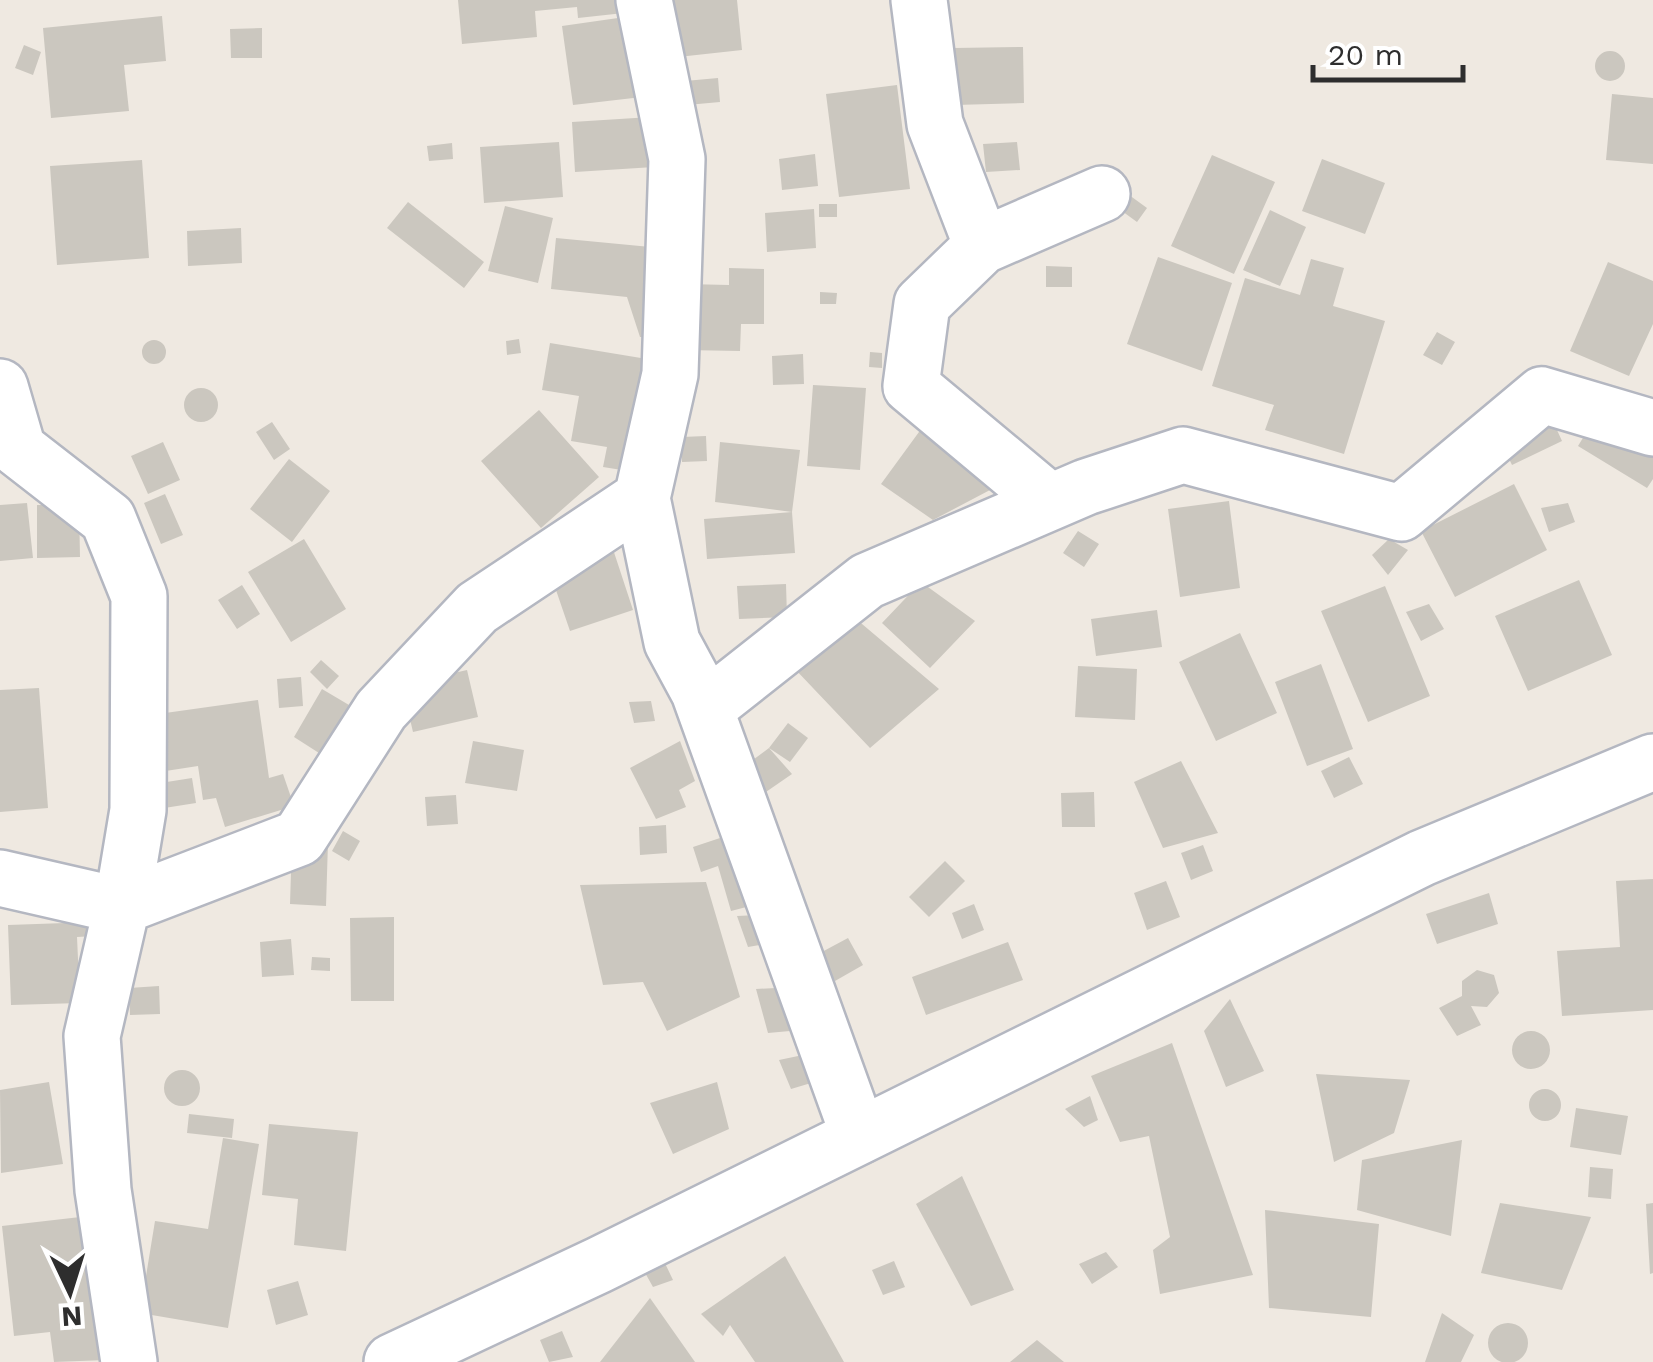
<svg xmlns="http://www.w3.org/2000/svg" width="1653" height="1362" viewBox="0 0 1653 1362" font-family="'Work Sans',sans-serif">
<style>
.building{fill:#cbc7bf}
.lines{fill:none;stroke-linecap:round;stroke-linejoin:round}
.street-casing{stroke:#b4b7c1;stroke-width:60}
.secondary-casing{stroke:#b4b7c1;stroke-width:60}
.street{stroke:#fff;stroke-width:55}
.secondary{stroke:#fff;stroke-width:55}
</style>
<rect width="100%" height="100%" fill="#efe9e1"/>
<path class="building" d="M458,0h174l1,12 -55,6 -1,-11 -42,4 2,26 -75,7z
M671,0h66l5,50 -64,7z
M162,16l4,45 -42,4 5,46 -78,7 -8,-90z
M632,16l10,81 -69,8 -11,-79z
M262,28v30h-31l-1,-29z
M24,45l17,7 -8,23 -18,-7z
M1023,47l1,56 -69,2 -1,-57z
M1595 66a15 15 0 1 1 30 0a15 15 0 1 1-30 0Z
M718,78l2,24 -33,3 -2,-24z
M897,85l13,104 -71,8 -13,-103z
M1612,94l41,4v66l-47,-4z
M651,117l3,50 -79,5 -3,-50z
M559,142l4,55 -79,6 -4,-56z
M1017,142l3,28 -34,2 -3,-28z
M452,143l1,16 -24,2 -2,-15z
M815,154l3,32 -36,4 -3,-31z
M1212,155l63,27 -41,92 -63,-28z
M1322,159l63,24 -20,51 -63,-23z
M142,160l7,98 -92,7 -7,-99z
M1125,192l22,16 -10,14 -22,-16z
M408,202l76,60 -20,26 -77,-60z
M819,204h18v13h-18z
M505,206l48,12 -15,65 -50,-12z
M814,209l2,39 -49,4 -2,-39z
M1270,210l36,17 -26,59 -37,-16z
M241,228l1,35 -54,3 -1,-35z
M556,238l105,10 4,90 -25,-1 -13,-40 -76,-8z
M1158,257l74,26 -30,88 -75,-27z
M1311,259l33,9 -11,38 52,15 -41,133 -79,-24 9,-25 -62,-19 33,-108 55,17z
M1608,262l45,19v43l-24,52 -59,-25z
M1046,266l26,1v20h-26z
M729,268l35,1v55h-23l-1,27 -55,-1 1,-66 43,1z
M820,292l17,1 -1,11h-16z
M1437,332l18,10 -13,23 -19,-10z
M519,339l2,14 -14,2 -1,-14z
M142 352a12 12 0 1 1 24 0a12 12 0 1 1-24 0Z
M550,343l97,16 -19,112 -25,-4 4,-20 -36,-6 8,-45 -37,-6z
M870,352l12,1v15l-13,-1z
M803,354l1,30 -31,1 -1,-29z
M813,385l53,3 -6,82 -53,-4z
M184 405a17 17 0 1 1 34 0a17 17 0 1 1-34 0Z
M539,410l60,67 -58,51 -60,-67z
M1597,415l56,35v29l-6,9 -69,-42z
M1552,419l10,22 -50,24 -11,-23z
M927,421l82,59 -76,40 -52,-36z
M272,422l18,27 -16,11 -18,-28z
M706,436l1,25 -25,1v-25z
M163,442l17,38 -32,14 -17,-38z
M720,442l80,8 -8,62 -77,-10z
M289,459l41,32 -38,51 -42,-33z
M1514,484l33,66 -92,47 -34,-66z
M165,494l18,41 -22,9 -17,-41z
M1229,501l11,87 -60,9 -12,-88z
M27,503l6,55 -33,3v-56z
M1568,503l7,19 -26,10 -8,-24z
M37,505h42l1,52 -43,1z
M792,512l3,41 -88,6 -3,-40z
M1078,531l21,13 -15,23 -21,-14z
M608,534l25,76 -63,21 -26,-76z
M304,539l42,70 -55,33 -43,-70z
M1389,539l19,11 -20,25 -16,-20z
M1579,580l33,75 -84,36 -33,-75z
M921,582l54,39 -45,47 -48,-45z
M786,584l1,33 -48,2 -2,-33z
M242,585l18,29 -23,15 -19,-29z
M1385,586l45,110 -62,26 -47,-111z
M1429,604l15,25 -23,12 -15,-29z
M1157,610l5,37 -66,9 -5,-37z
M849,613l90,76 -69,59 -76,-80z
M1240,633l37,80 -61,28 -37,-79z
M321,660l18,16 -12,13 -17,-17z
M1321,664l32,85 -46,17 -32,-84z
M1078,666l59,3 -2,51 -60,-3z
M467,670l11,47 -65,15 -11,-47z
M301,677l2,29 -24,2 -2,-29z
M39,688l9,120 -48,4v-122z
M322,689l27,16 -30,48 -25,-16z
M258,700l11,78 14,-4 11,32 -69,21 -9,-29 -13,2 -5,-34 -39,6 -8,-57z
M651,701l4,20 -21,2 -5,-21z
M788,723l20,15 -18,24 -21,-14z
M473,741l51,9 -7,41 -52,-8z
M680,741l15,40 -16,9 7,17 -30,12 -26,-51z
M769,748l23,26 -29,20 -21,-26z
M1349,757l14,27 -29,14 -13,-27z
M1181,761l37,72 -55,15 -29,-66z
M192,778l4,25 -38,6 -4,-25z
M1094,792l1,35h-33l-1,-34z
M456,795l2,29 -31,2 -2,-29z
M666,825l1,28 -27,2 -1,-28z
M343,831l17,10 -11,20 -17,-10z
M732,834l22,71 -23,6 -13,-45 -17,6 -8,-25z
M292,841l36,1 -2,64 -36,-2z
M1203,845l10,26 -22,9 -10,-27z
M945,861l20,20 -36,36 -20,-20z
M1653,879v131l-91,6 -5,-65 63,-4 -4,-66z
M1166,881l14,36 -33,13 -13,-37z
M706,882l34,115 -73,34 -24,-49 -40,3 -23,-100z
M1489,893l9,31 -61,20 -11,-30z
M974,904l10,26 -22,9 -10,-26z
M758,915l7,29 -17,3 -11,-31z
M394,917v84h-43l-1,-83z
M94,922l1,14 -18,1 3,66 -69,2 -3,-80z
M848,938l15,27 -28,16 -15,-28z
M291,939l3,36 -32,2 -2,-35z
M1008,942l15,38 -97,35 -14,-38z
M312,957l18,1v13l-19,-1z
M1477,970l17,5 5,18 -12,14 -16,-1 10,19 -24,11 -18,-28 23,-12v-15z
M159,986l1,28 -30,1 -1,-27z
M776,988l14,43 -22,2 -12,-44z
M1230,999l34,72 -38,16 -22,-56z
M1512 1050a19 19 0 1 1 38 0a19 19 0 1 1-38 0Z
M1172,1043l81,232 -93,19 -7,-44 17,-13 -21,-101 -29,6 -29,-66z
M803,1055l8,28 -20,6 -12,-29z
M164 1088a18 18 0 1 1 36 0a18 18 0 1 1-36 0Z
M1316,1074l94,6 -16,53 -60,29z
M49,1082l14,82 -62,9 -1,-83z
M717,1082l12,47 -56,25 -23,-51z
M1529 1105a16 16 0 1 1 32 0a16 16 0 1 1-32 0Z
M1090,1096l8,24 -14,7 -19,-18z
M1576,1108l52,8 -7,39 -51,-8z
M189,1114l45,5 -2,19 -45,-5z
M269,1124l89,8 -12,119 -52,-6 4,-46 -36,-4z
M223,1138l36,6 -31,184 -88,-15 15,-92 53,8z
M1462,1140l-11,96 -94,-26 5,-50z
M1590,1167l23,2 -2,30 -23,-2z
M962,1176l52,114 -43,16 -55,-102z
M1500,1203l91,14 -29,73 -81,-17z
M1653,1203v70l-3,1 -4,-70z
M1265,1210l114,14 -8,93 -102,-9z
M89,1216l17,144 -52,2 -4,-30 -36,4 -12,-110z
M1106,1252l12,15 -26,17 -13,-20z
M785,1256l59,106h-89l-25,-37 -7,11 -22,-22z
M662,1257l11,23 -20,7 -14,-25z
M894,1261l11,26 -22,8 -11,-25z
M298,1281l10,34 -32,10 -9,-35z
M650,1298l45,64h-95z
M1442,1313l32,22 -13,27h-36z
M1488 1343a20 20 0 1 1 40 0a20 20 0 1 1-40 0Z
M562,1331l11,26 -24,5 -9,-22z
M1037,1340l27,22h-54z"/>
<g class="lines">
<g class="street-casing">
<path id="street" d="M919,0l16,124 47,122
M0,387l18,62 90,70 31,77 -1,214 -16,96 -30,130 11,154 26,172
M642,498l30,144 27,50 160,444
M1050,502l-139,-116 11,-82 60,-58 120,-52
M706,708l161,-127 219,-94 97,-32 218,58 141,-118 111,33
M0,878l122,28 177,-68 82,-128 96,-102 165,-110 28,-124 7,-215 -33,-159"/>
</g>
<g class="secondary-casing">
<path id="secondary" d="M392,1362l207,-97 823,-407 231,-96"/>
</g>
<use href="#street" class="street"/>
<use href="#secondary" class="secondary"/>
</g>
<g transform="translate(70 1292) rotate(176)" stroke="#ffffff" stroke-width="8" paint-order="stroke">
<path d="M0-8L18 38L0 25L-18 38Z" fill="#2e2e2e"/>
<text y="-15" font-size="28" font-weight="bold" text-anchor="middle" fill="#2e2e2e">N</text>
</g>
<path d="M1313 65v15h150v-15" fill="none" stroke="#2e2e2e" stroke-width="5"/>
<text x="1328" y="65" font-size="30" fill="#2e2e2e" stroke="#ffffff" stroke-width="8" paint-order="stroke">20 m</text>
</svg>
